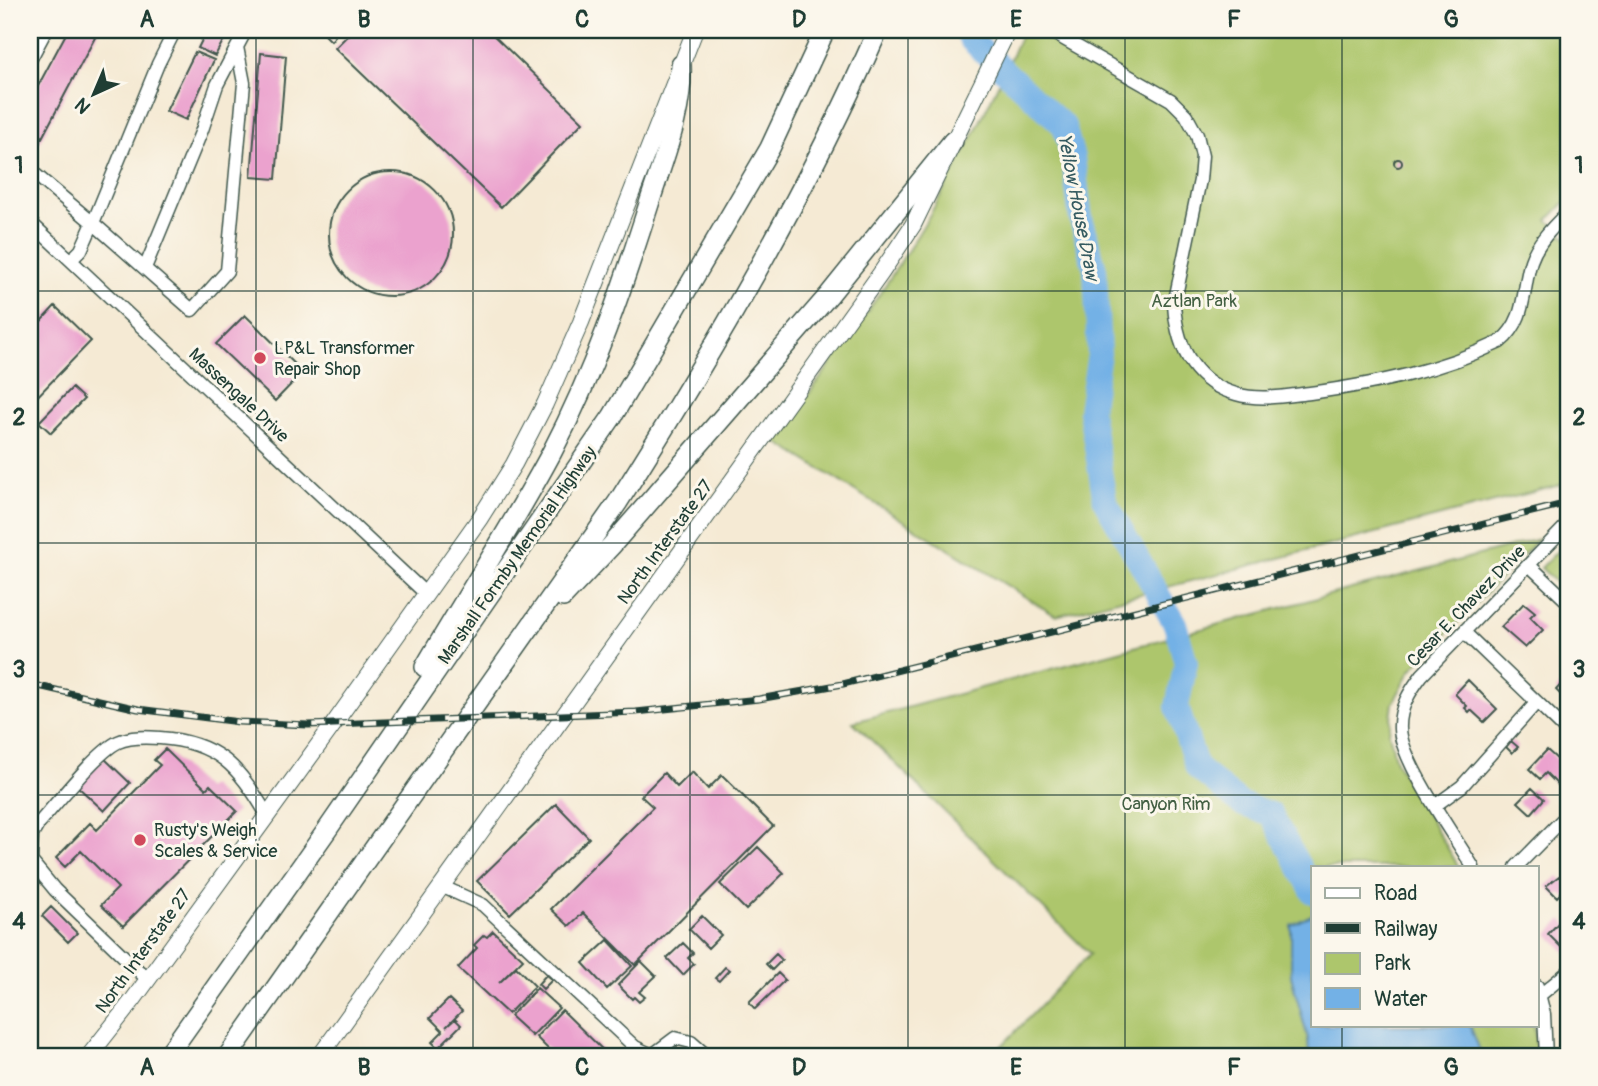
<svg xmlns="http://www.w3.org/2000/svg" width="1598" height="1086" viewBox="0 0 1598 1086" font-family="Pangolin,sans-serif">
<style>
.green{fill:#adc66c;stroke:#668250;stroke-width:2}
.water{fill:#73b1e6;stroke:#49778d;stroke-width:2}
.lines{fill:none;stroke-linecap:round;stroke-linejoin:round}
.river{stroke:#73b1e6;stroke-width:24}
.building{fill:#eba2ce}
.minor-casing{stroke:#3f574c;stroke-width:15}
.major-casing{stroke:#3f574c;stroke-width:18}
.highway-casing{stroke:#3f574c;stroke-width:22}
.minor{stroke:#fff;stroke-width:12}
.major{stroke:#fff;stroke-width:16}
.highway{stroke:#fff;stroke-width:19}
.rail-casing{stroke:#1f3d34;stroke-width:7}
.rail{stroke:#fbf7ec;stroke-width:4.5;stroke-dasharray:13;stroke-linecap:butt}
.grid{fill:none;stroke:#1f3d34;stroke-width:2;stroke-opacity:0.55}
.poi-dot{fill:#d1495b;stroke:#fbf7ec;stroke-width:2.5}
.labels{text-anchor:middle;stroke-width:6;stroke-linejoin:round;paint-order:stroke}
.park-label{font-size:18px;fill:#425f42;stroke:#fbf7ec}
.poi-label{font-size:18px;fill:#1f3d34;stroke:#fbf7ec;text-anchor:start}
.street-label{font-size:18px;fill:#1f3d34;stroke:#fbf7ec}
.water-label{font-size:19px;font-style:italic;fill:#345a60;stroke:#fbf7ec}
.neatline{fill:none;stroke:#1f3d34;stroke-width:2.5}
.grid-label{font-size:23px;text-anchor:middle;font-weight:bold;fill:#1f3d34}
</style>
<rect width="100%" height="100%" fill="#fbf7ec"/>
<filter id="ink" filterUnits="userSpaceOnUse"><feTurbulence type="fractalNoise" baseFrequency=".0143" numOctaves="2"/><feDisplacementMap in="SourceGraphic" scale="14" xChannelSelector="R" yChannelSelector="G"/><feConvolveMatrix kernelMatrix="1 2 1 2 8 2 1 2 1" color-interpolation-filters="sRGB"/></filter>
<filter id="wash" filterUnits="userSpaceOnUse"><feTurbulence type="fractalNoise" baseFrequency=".00686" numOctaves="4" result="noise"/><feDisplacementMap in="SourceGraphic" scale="28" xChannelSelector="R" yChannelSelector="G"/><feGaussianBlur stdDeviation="1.57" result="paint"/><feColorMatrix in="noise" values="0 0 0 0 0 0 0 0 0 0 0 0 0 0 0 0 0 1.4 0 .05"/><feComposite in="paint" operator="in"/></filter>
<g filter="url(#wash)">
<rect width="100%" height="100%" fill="#f5ead4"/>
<path class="green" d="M1023,30h545v169l-20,21 20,20v243l-512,133 -281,-175c53,-74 108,-147 154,-225 35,-60 66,-122 94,-186z
M1539,539l-128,131 -18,33 -4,30 7,29 63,105h-146v158h221l3,31h-545l98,-102 -237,-232z
M1568,540v54l-27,-26z"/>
<path class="water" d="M1313,914v111h157l12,31h-173l-1,-17 -17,-63v-51z"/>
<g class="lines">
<path class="river" d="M966,30l5,10 93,86 9,32 8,61 14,50 4,85 -9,57 15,90 70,123 11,39 -9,44 20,61 44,36 30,10 42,78"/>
</g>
<g id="blocks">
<path class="building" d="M68,30h31l-64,121 -5,-3v-47z
M207,30h22l-14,26 -17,-8z
M322,30h6l7,6 -4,5 -10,-10z
M353,30h135l95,92 -82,85 -166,-159z
M195,52l19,8 -28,60 -20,-9z
M261,53l25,3 -10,123 -25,-2z
M1394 163a4 4 0 1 1 8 0a4 4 0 1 1-8 0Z
M329 234a62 62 0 1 1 124 0a62 62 0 1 1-124 0Z
M55,306l36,35 -61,63v-71z
M245,315l58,57 -28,29 -59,-57z
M72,388l12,11 -33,34 -12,-11z
M1524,603l11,9 -5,5 13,13 -18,18 -24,-21z
M1468,680l29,29 -13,13 -13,-12 -2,2 -4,-4 2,-2 -12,-12z
M1565,680l3,2v20l-12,-12z
M1511,741l7,6 -6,6 -6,-6z
M165,749l41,40 4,-4 27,26 -114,115 -22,-21 17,-17 -37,-37 -16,16 -9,-9 34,-35 7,7 63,-65 -6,-5z
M1547,750l21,19v6l-10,10 -12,-12 -6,6 -11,-10z
M104,758l26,25 -26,28 -27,-25z
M692,772l16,17 14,-14 51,51 -138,139 -52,-52 -14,13 -18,-17 102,-102 -12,-11 23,-23 13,14z
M1532,788l12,11 -13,15 -13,-12z
M556,804l33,34 -79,76 -33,-33z
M758,847l26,26 -38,37 -26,-26z
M1559,876l9,9 -1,14 -6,-6 -4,4 -11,-11z
M51,907l26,26 -9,9 -26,-26z
M702,916l19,19 -13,13 -19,-19z
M1562,919l6,6v29l-20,-20z
M493,931l30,28 -24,24 17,-16 19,19 -27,28 -50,-46 19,-20 -3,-3 10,-10 3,2z
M608,940l24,26 -25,23 -24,-26z
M683,943l10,10 -5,5 6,6 -11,11 -16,-17z
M776,954l6,6 -10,10 -6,-6z
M641,961l15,15 -17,16 6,5 -6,5 -5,-5 -2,2 -14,-14z
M725,967l4,3 -10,11 -4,-3z
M778,973l7,7 -30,29 -6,-7z
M546,975l6,5 -9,9 -5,-5z
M537,988l22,20 -27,28 -22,-20z
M449,999l13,12 -16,16 9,-8 6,6 -23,23 -6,-6 11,-11 -13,-13z
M562,1010l47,46h-54l-19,-19z"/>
</g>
</g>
<g filter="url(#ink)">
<use href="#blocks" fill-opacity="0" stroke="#3f574c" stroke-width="2"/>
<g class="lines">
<g class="minor-casing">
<path id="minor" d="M175,30l-17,34 -65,159 99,87 35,-39 17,-188 -7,-36 9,-17
M1048,30l123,70 15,15 11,20 5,21 -2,24 -26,125c3,41 19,77 62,89 24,7 49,2 74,-1 65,-9 130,-22 190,-51 27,-22 22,-52 31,-81 7,-20 23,-35 37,-49
M30,60l16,-30
M30,170l63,53 -12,27 -10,10
M30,222l395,371
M145,268l57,-138 15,-45 20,-38
M1529,565l39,37
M1464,632l104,100
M1436,805l26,-19 75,-84
M1473,867c-18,-30 -72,-106 -73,-138 -1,-21 10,-38 22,-54l146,-151
M1516,867l52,-53
M441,886l42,19 152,142 17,8
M147,979l-92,-89 -24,-29 1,-26 7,-12c18,-20 58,-71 79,-81 12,-6 29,-5 42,-4 57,4 80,29 107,77
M1537,986l7,28 2,42
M1539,996l29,-24
M651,1056l24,-18 16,4 16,14"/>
</g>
<g class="major-casing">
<path id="major" d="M89,1056l44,-56 200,-275 147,-207 34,-54 31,-60 36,-82 114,-292
M320,1056l561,-783 32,-48 95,-195"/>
</g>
<g class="highway-casing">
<path id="highway" d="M563,597l48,-51 218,-251 124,-154
M425,667c42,-72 88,-142 127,-215 42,-80 70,-163 97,-248 14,-45 34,-91 32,-139
M167,1056l160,-226 285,-413 158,-269 55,-118
M228,1056l390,-554c96,-152 188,-308 260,-472"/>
</g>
<use href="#minor" class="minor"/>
<use href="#major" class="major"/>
<use href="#highway" class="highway"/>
<g class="rail-casing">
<path id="rail" d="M30,684l108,25 101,13 69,3 328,-13 123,-13 84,-15 725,-181"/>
</g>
<use href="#rail" class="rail"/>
</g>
</g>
<path class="grid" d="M256,30v1026M473,30v1026M690,30v1026M908,30v1026M1125,30v1026M1342,30v837M30,291h1538M30,543h1538M30,795h1538M1342,1025v31"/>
<g class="poi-dot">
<circle cx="260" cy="358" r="7"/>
<circle cx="140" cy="840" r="7"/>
</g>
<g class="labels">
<g class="park-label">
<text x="1194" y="307">Aztlan Park</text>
<text x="1166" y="810">Canyon Rim</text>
</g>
<g class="poi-label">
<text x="274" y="354">LP&amp;L Transformer<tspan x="274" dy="21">Repair Shop</tspan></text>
<text x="154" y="836">Rusty's Weigh<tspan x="154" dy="21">Scales &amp; Service</tspan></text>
</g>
<g class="street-label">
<text transform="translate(239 395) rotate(43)" y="6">Massengale Drive</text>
<text transform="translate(665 542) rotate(-54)" y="6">North Interstate 27</text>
<text transform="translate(517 555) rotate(-55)" y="6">Marshall Formby Memorial Highway</text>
<text transform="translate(1466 606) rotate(-46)" y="6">Cesar E. Chavez Drive</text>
<text transform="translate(143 951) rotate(-54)" y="6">North Interstate 27</text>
</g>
<g class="water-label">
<text transform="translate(1079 207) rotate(79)" y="7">Yellow House Draw</text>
</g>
</g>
<rect width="1598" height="1086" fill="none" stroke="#fbf7ec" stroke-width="77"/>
<rect x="1311" y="866" width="228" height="161" fill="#fbf7ec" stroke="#a3ada2" stroke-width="2"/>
<rect x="1325" y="888" width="35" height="10" fill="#ffffff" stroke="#a3ada2" stroke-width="2"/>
<text x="1374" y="900" font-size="21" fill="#1f3d34">Road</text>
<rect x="1325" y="923" width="35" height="10" fill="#1f3d34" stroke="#a3ada2" stroke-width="2"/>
<text x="1374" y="936" font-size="21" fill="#1f3d34">Railway</text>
<rect x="1325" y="953" width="35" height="21" fill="#adc66c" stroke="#a3ada2" stroke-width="2"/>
<text x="1374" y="970" font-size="21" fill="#1f3d34">Park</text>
<rect x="1325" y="988" width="35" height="21" fill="#73b1e6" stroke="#a3ada2" stroke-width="2"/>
<text x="1374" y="1006" font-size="21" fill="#1f3d34">Water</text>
<g transform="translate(94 94) rotate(224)" stroke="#fbf7ec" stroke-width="5" paint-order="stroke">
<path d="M0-5L12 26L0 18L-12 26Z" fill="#1f3d34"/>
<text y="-10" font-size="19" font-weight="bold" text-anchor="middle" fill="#1f3d34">N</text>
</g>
<rect x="38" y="38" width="1522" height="1010" class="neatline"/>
<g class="grid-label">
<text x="147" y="27">A</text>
<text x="364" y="27">B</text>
<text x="582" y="27">C</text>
<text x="799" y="27">D</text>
<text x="1016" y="27">E</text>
<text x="1234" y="27">F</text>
<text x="1451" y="27">G</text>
<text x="19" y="173">1</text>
<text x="1579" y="173">1</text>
<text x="19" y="425">2</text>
<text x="1579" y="425">2</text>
<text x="19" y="677">3</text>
<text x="1579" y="677">3</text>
<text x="19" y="929">4</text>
<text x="1579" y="929">4</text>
<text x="147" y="1075">A</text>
<text x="364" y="1075">B</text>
<text x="582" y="1075">C</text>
<text x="799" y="1075">D</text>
<text x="1016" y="1075">E</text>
<text x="1234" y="1075">F</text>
<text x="1451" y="1075">G</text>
</g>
</svg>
